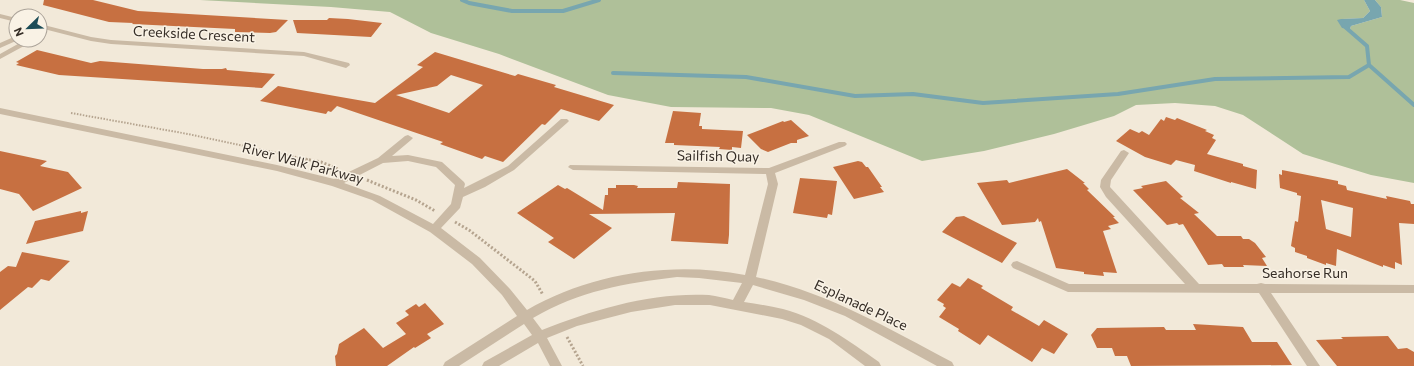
<svg xmlns="http://www.w3.org/2000/svg" width="1414" height="366" viewBox="0 0 1414 366" font-family="Commissioner,sans-serif">
<style>
.green{fill:#afc099}
.water{fill:#78a6af}
.lines{fill:none;stroke-linecap:round;stroke-linejoin:round}
.stream{stroke:#78a6af;stroke-width:4}
.building{fill:#c77041;fill-rule:evenodd}
.path-far1{stroke:#b5a48f;stroke-width:2;stroke-dasharray:1.5 1.5;stroke-linecap:butt}
.path{stroke:#b5a48f;stroke-width:3;stroke-dasharray:2 2;stroke-linecap:butt}
.minor{fill:#cabaa5;fill-rule:evenodd}
.labels{text-anchor:middle;stroke-width:3;stroke-linejoin:round;paint-order:stroke}
.street-label{font-size:14px;fill:#352d26;stroke:#f9f2e5}
</style>
<rect width="100%" height="100%" fill="#f2e9d9"/>
<path class="green" d="M200,0h1164l6,11 -7,7 -21,1 8,10 1,-3 31,-9 -1,-10 -6,-7h25l14,3v180l-43,-8 -68,-21 -60,-39 -28,-9 -40,-3 -39,2 -22,11 -60,18 -70,17 -62,10 -113,-46 -38,-7 -100,-1 -63,-12 -109,-41 -68,-21 -41,-21 -59,-5z"/>
<path class="water" d="M1364,0h11l6,7 1,10 -31,9 -1,3 -8,-1 -5,-8 4,-1 22,-1 7,-7z"/>
<g class="lines">
<path class="stream" d="M462,0l7,3 43,8h51l36,-11
M1345,25l-1,1 23,20 2,19 45,40
M613,73l133,4 109,19 58,-2 70,9 135,-9 97,-15 134,-2 20,-12"/>
</g>
<path class="building" d="M44,0h49l45,11 150,9 -12,12 -6,1 -35,-1v-3l-103,-5 1,-1 -24,-1 -66,-17z
M329,18l19,1 34,4 -11,14 -74,-4 -4,-13h34z
M37,50l54,13 9,-2 103,8h19l4,-1 1,2 48,4 -13,14 -203,-13 -43,-10 3,-2 -3,-1z
M435,52l80,24 3,-2 38,11 -2,2 60,18 -15,16 -38,-12 -16,16 -3,-1 -39,38 -18,-6 -3,3 -42,-15 3,-2 -106,-36 -6,6 -3,-1 -2,3 -66,-13 18,-15 97,17 48,-36 -6,-2zM451,75l32,10 -34,28 -53,-18 41,-9z
M673,111l28,2 -2,13h3v3l41,2 -2,17 -9,-1v3l-13,-1 1,-2 -46,-2v-2h-9z
M1166,117l9,3 2,-2 30,12 -2,1 9,4 -2,3 4,2 -9,14 36,10v2l14,4 -1,19 -25,-7v1l-37,-12 1,-6 -19,-5 -5,5 -26,-8 -29,-16 14,-12 9,4 3,-2 7,4 12,-16 3,2z
M791,120l18,16 -12,4v3h-6l-23,9 -7,-3 -14,-14 36,-14 1,1z
M0,151l47,10 -7,5 28,6 14,16 -49,23 -14,-17 -19,-5z
M858,161l4,1 4,5h2l14,20h-2l4,5 -30,7 -21,-32z
M1067,169l18,14h-2l6,6 -2,1 28,27h-2l6,6 -11,3 3,3 -8,2 14,42 -14,-1 1,4 -20,-2v-2l-28,-4 -15,-47 -2,1 -1,-4 -3,4 -33,3 -25,-42 30,-3 2,3z
M1282,170l56,11v3l8,2 1,4 40,9 -1,-3 24,5 1,3h3v20l-15,-1 3,42 -7,-3v7l-12,-4v2l-46,-18 -1,17 -10,-3v2l-19,-7v-2l-12,-4v-4l-4,-2 4,-25 3,1 3,-26 -4,-1v-2l-17,-5 -1,-14 3,1zM1321,200l32,8 -2,29 -25,-8z
M800,178l37,3 -5,34 -4,-1 -1,4 -34,-5z
M1166,181l17,16 -3,1 19,15 -5,1 23,22h24l2,3h6l6,4 11,14 -4,1 5,8 -24,-1 1,2h-20l-2,-3 -14,1 -25,-41 -4,1 -2,-2 -10,2 -34,-35 10,-2 -2,-2z
M678,182l52,2 -1,51 -1,9 -57,-3 4,-28 -86,1 23,14 -38,31 -26,-17 6,-4 -37,-25 41,-28 7,4 2,-1 36,22 2,-15h3v-7h8v-3h18l4,1 -1,2h40z
M81,211v2l7,-2 -5,20 -57,13 9,-23z
M964,216l53,27 -15,20 -60,-31 14,-15z
M22,252l48,9 -21,20 -8,-2 -9,9 -4,-1 -28,23v-38l8,-6 8,1z
M968,278l15,8 -2,2 32,19 -2,3 28,16 5,-6 24,14 -14,20 -12,-6 -10,14 -44,-27 -8,10 -22,-14 1,-2 -20,-12 7,-9 -3,-2 1,-2 -7,-4 15,-17 8,4z
M425,303l19,21 -17,10 4,4 -16,10 -1,-1 -27,19h-51l-1,-10 2,-2 2,-10 25,-16 19,20 23,-14 -10,-11 13,-8 -4,-4 11,-7 3,3z
M1193,324l50,3 9,15h25l15,23 -161,1 -4,-10h-12l-3,-8h-15l-6,-13 6,-7 67,-1 2,3h30z
M1388,336l10,13 9,-1 7,4v14h-77l-21,-26 27,-1 -2,-2z"/>
<g class="lines">
<path class="path-far1" d="M71,113l117,21 122,26"/>
<path class="path" d="M305,159l16,3 17,7
M367,180l49,20 19,11
M455,222l14,8 66,51 8,14
M567,337l16,29"/>
<path class="minor" d="M0,14l16,4v4l-16,-4z
M40,24l51,13 20,3 193,12 45,11 1,2 -4,3 -42,-12 -193,-12 -20,-3 -51,-13z
M16,36v4h2l-18,8v-5z
M25,40h10l-35,19v-5z
M0,108l277,57 57,14 44,-21 27,-22 3,-1 5,3 -2,2 -19,16 16,-1 34,7 22,20 1,2 -1,4 44,-22 53,-47h6l2,2 -2,2 -53,47 -29,17 -22,10 -3,11 -19,20 39,30 30,31 17,21c64,-37 145,-49 218,-35l23,-91 -2,-10 -193,-4 -5,-3 2,-2 199,3 70,-26h6l2,2 -2,2 -70,27 3,11 -22,93c73,16 131,51 196,85l2,4h-17l-92,-50 -41,-16 -51,-15 -9,17c13,2 26,4 39,7 37,10 66,32 96,53l2,4h-16l-36,-27 -28,-14 -19,-6 -72,-14h-35l-44,7 -54,14 -30,12 15,28h-12l-12,-23 -39,23h-17l2,-4 48,-27 -8,-11 -65,42h-16l2,-4 72,-46 -15,-21 -30,-31 -42,-32 -58,-32 -40,-14 -55,-15 -277,-57zM408,161l28,6 19,18 -4,19 -18,20 -53,-28 -36,-13 39,-20zM677,277l22,1 43,5 -9,17c-8,-2 -16,-4 -24,-5 -56,-3 -115,14 -167,35l-9,-12c46,-27 92,-35 144,-41z
M1124,150l5,3 -18,27 -1,7 89,97h58l4,-1 4,1 149,1v8h-143l49,73h-13l-48,-73 -191,-1 -55,-24 -2,-3 2,-3 4,-1 52,23h116l-79,-87 -6,-10 1,-7 20,-29z"/>
</g>
<g class="labels">
<g class="street-label">
<text transform="translate(194 34) rotate(3)" y="5">Creekside Crescent</text>
<text transform="translate(718 156) rotate(1)" y="5">Sailfish Quay</text>
<text transform="translate(303 163) rotate(15)" y="5">River Walk Parkway</text>
<text x="1305" y="278">Seahorse Run</text>
<text transform="translate(861 305) rotate(25)" y="5">Esplanade Place</text>
</g>
</g>
<g transform="translate(28 28) rotate(247)"><circle r="19" fill="#f9f2e5" stroke="#aba399"/>
<path d="M0-3L7 15L0 10L-7 15Z" fill="#1c4c57"/>
<text y="-6" font-size="11" font-weight="bold" text-anchor="middle" fill="#352d26">N</text>
</g>
</svg>
